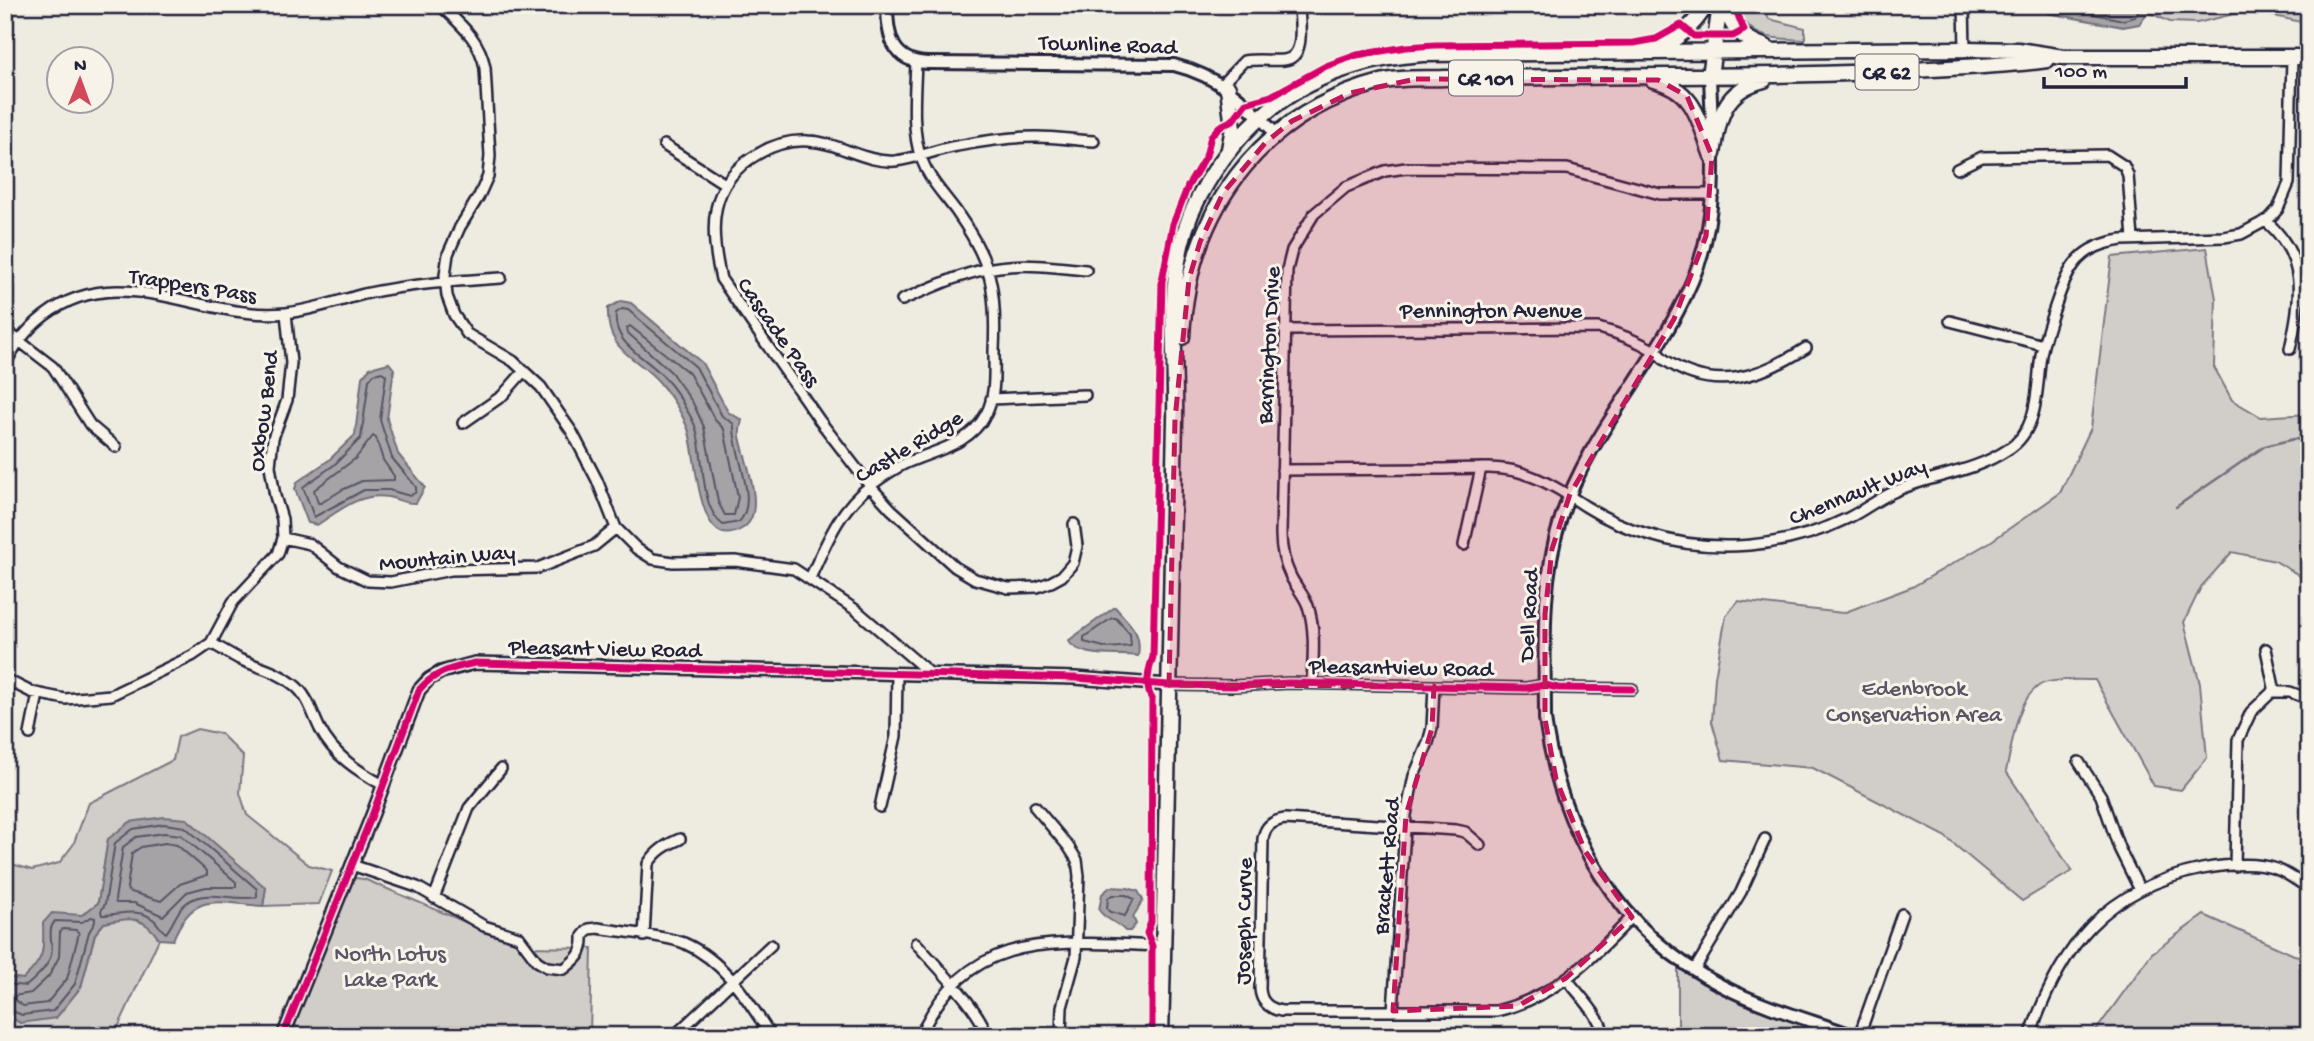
<svg xmlns="http://www.w3.org/2000/svg" width="2314" height="1041" viewBox="0 0 2314 1041" font-family="'Gochi Hand',sans-serif">
<style>
.green{fill:#d1cdc9;stroke:#7a7882;stroke-width:2}
.water{fill:#a6a3a6;stroke:#716f7b;stroke-width:2}
.lines{fill:none;stroke-linecap:round;stroke-linejoin:round}
.shore{stroke:#575666;stroke-width:2}
.stream{stroke:#716f7b;stroke-width:2.5}
.minor-casing{stroke:#22223b;stroke-width:14}
.tertiary-casing{stroke:#22223b;stroke-width:16}
.primary-casing{stroke:#22223b;stroke-width:19}
.minor{stroke:#f7f3e8;stroke-width:9}
.tertiary{stroke:#f7f3e8;stroke-width:10}
.primary{stroke:#f7f3e8;stroke-width:14}
.cycleway-casing{stroke:#f7f3e8;stroke-width:11}
.cycleway{stroke:#d6006c;stroke-width:7}
.marked{fill:#c2185b;fill-opacity:0.2;stroke:#c2185b;stroke-width:5;stroke-dasharray:14 9;stroke-linejoin:round}
.labels{text-anchor:middle;stroke-width:6;stroke-linejoin:round;paint-order:stroke}
.shield{fill:#f7f3e8;stroke:#62616f;stroke-width:2}
.shield-label{font-size:21px;font-weight:bold;fill:#22223b}
.street-label{font-size:23px;fill:#22223b;stroke:#f7f3e8}
.park-label{font-size:23px;fill:#575566;stroke:#f7f3e8}
</style>
<rect width="100%" height="100%" fill="#eeebe1"/>
<filter id="ink" filterUnits="userSpaceOnUse"><feTurbulence type="fractalNoise" baseFrequency=".0143" numOctaves="2"/><feDisplacementMap in="SourceGraphic" scale="14" xChannelSelector="R" yChannelSelector="G"/><feConvolveMatrix kernelMatrix="1 2 1 2 8 2 1 2 1" color-interpolation-filters="sRGB"/></filter>
<g filter="url(#ink)">
<path class="green" d="M1738,5h24l7,14 36,9v12c-31,-2 -58,1 -67,-35z
M2148,5h161v19l-47,-11 -20,-1 -45,11 -27,-1 -22,-10z
M2207,248l9,51 -2,68 18,33 29,17 48,-3v167l-34,-20 -43,-9 -31,35 -17,35 16,62 7,74 -26,32 -27,-4 -59,-106c-13,0 -44,-2 -55,5 -25,16 -27,59 -34,86l66,100 -50,30 -79,-66 -130,-67 -90,-8 -11,-38 3,-45 11,-61 12,-15 105,12 69,-26 78,-45 70,-49 31,-65 21,-171z
M197,729l24,5 22,22 -3,37 7,22 62,50 23,6 -13,33 -56,2 3,-19 -158,-48 -10,64 -16,12 -38,8c0,28 1,36 -21,56l-18,-2v-115l27,8 27,-7 14,-18 16,-42 84,-43 5,-23z
M355,878l9,1 134,57 18,4 7,7 69,1 -2,88h-286l-14,-18 58,-131z
M2204,915l90,40 15,3v78h-217l60,-83z
M129,918l20,7 10,14 -45,97h-109v-23l15,10 61,-36 14,-53 9,-11z
M1678,968c50,29 102,48 157,68h-157z"/>
<path class="water" d="M2042,5h106v7l-9,12 -16,3 -75,-14z
M621,301l10,2 71,60 26,49 14,8c-1,5 -3,11 -2,16 3,21 28,76 3,92 -47,31 -46,-77 -55,-99 -6,-16 -17,-33 -28,-46 -24,-28 -54,-30 -52,-75z
M389,363l5,6 -7,50 11,35 27,33 -9,16c-10,1 -18,-4 -28,-6 -28,-5 -49,14 -71,28l-9,-2 -13,-34 2,-7 32,-22 26,-25 7,-58 8,-9z
M1115,607c15,18 27,24 23,49 -21,-3 -55,4 -70,-15z
M164,817l23,2 79,69 -3,18c-46,-3 -70,-16 -90,34l-14,-1c-17,-25 -28,-21 -55,-16l-9,11 -14,53 -25,31 -36,5 -15,-10v-36l18,2c22,-20 21,-28 20,-56l9,-10 30,2 16,-12 10,-64 22,-17z
M1110,887l18,1 10,3 5,9 -10,17 3,7 -6,7h-5c-8,-10 -19,-10 -26,-21l3,-16z"/>
<g class="lines">
<path class="shore" d="M2050,5l73,15 12,-3 6,-12
M622,309l6,1 68,57 26,49 12,8c-2,27 26,76 5,98l-16,3c-24,-18 -18,-69 -27,-96 -2,-7 -6,-14 -10,-20 -5,-10 -13,-22 -21,-31 -18,-21 -53,-33 -49,-65z
M630,326l59,47 26,47 9,9 14,68 -4,18h-9l-7,-13 -14,-75 -11,-24 -22,-31 -43,-39 -1,-5z
M382,372l4,3 -6,45 12,38 24,29v5l-6,4 -21,-6h-25l-50,27 -11,-30 31,-22 27,-27 8,-58 5,-6z
M373,436l3,2 7,22 11,16v4l-32,1 -20,9 -21,13h-3l-4,-13 42,-32z
M1112,618h4l14,16 1,12 -23,2 -24,-6v-5z
M164,824l21,3 72,62v8c-21,5 -48,-8 -68,4 -12,7 -15,23 -23,32 -6,-4 -7,-8 -12,-13 -15,-13 -35,-5 -52,-5l-1,-4 4,-7 10,-61 18,-14z
M164,833l17,2 55,47v5h-30l-19,5 -24,24 -29,-13h-18l-1,-3 8,-53 13,-10z
M165,843l12,2 30,26v4l-27,9 -19,17 -33,-10 -1,-3 5,-35 9,-6z
M1112,895h14l8,4 -9,17 -15,-4 -3,-3 1,-11z
M63,929l13,1 3,3 -12,46 -20,24 -24,3 -8,-6 -1,-4 17,-3 18,-17 10,-19 1,-25z
M5,984l21,2c10,-8 22,-19 25,-31 3,-12 -5,-24 4,-34l27,1 9,-5 4,1v4l-6,10 -14,52 -22,27 -31,4 -17,-7"/>
<path class="stream" d="M2291,5l18,11
M2176,507l89,-61 29,-7 15,1"/>
<g class="minor-casing">
<path id="minor" d="M440,5c20,19 40,34 45,63l5,88 -2,20 -9,20 -19,31 -12,27 -3,21 2,21 7,19 13,19 46,27 28,26 31,45 25,48 19,48 21,21 16,10 20,3 62,-1 59,8 62,41 76,65
M1964,5l1,44
M1222,84l22,-23c13,-2 27,0 40,-1 23,-2 15,-39 15,-55
M664,145l61,39
M1957,169l25,-12 125,-2 17,11 4,9 5,64
M2266,221c42,37 35,77 24,128
M902,300c31,-13 64,-29 97,-33 29,-4 59,0 87,3
M1950,321l93,24
M5,330l48,37 37,58 26,22
M1284,330l314,-2c19,5 38,12 55,22 5,2 8,7 12,10 49,34 96,17 141,-12
M5,366c9,-21 21,-36 39,-50 76,-59 160,6 242,-3 27,-3 52,-12 78,-19 45,-10 91,-13 137,-16
M991,399l94,-4
M463,423l39,-27 22,-25
M1282,470c51,0 102,-1 153,-1 27,0 58,-4 84,3 24,7 45,20 66,34 19,12 41,22 62,28 65,21 140,14 201,-16 17,-8 32,-21 50,-28 36,-15 76,-18 109,-40 33,-20 29,-62 34,-95 3,-17 9,-34 15,-51 13,-38 23,-58 66,-64l102,-3 17,-3 28,-15 9,-10 11,-26 3,-126
M1074,524l3,22 -4,17 -11,13 -11,6 -14,5 -29,1 -33,-9 -20,-12 -64,-58 -21,-23 -50,-65 -99,-142c-12,-50 -13,-97 37,-125 15,-9 32,-14 50,-13 31,1 56,22 87,20 21,-2 42,-12 62,-15 26,-5 53,-9 79,-9 20,0 39,3 58,4
M283,538l27,6 29,23 29,14 23,1 60,-12 87,-2 56,-22 22,-18
M1464,545l17,-77
M810,578c16,-34 29,-69 60,-92 12,-9 28,-20 41,-25 29,-12 59,-17 75,-47 10,-18 8,-42 8,-63 3,-61 -2,-89 -38,-140 -14,-19 -26,-30 -35,-53 -10,-28 -6,-66 -5,-96
M211,643c9,5 19,11 28,16 18,8 38,12 54,25 15,11 19,29 27,45 14,27 38,42 63,56
M2266,649l9,43
M5,679l26,13 34,7 46,-4 81,-39 19,-13 22,-41 45,-48 5,-16 -1,-19 -7,-23 -5,-30 3,-28 14,-38 4,-37 -5,-50
M1312,683c1,-25 4,-53 -4,-77 -4,-11 -12,-19 -17,-29 -7,-14 -10,-28 -10,-43l6,-264 5,-20 22,-36 32,-27 39,-16 21,-3 161,1 93,25h54
M1169,685l64,1 56,-3 237,5 19,-3 13,3 74,1
M30,734l8,-40
M2079,762l22,34 18,52 21,42
M880,807l16,-71 1,-62
M1035,807l33,39 9,14 2,16 -3,81 -14,50 -1,29
M1480,845l-15,-13 -9,-2 -171,-11c-13,2 -20,7 -22,20l-3,150c1,13 8,19 21,22h215c58,-13 96,-52 136,-94
M352,865l65,22 67,39 35,11 18,24 10,6 17,2c13,-10 20,-16 19,-33l6,-7 9,-1c23,4 66,7 86,15 41,18 64,57 87,93
M2235,866l3,-126 13,-28 21,-20h18l19,7
M434,898l35,-90 32,-39
M644,936l4,-72c8,-13 18,-19 32,-25
M916,943c19,22 66,68 71,93
M1695,969l46,-77 24,-53
M1566,978c14,18 33,36 39,58
M1393,1011l13,-196 8,-39 14,-33 4,-15 2,-42
M674,1036l97,-91
M920,1036c49,-111 143,-93 243,-90
M1859,1036l43,-122
M2030,1036c31,-90 74,-147 172,-167 22,-4 52,-8 74,0 12,4 22,13 33,19"/>
</g>
<g class="tertiary-casing">
<path id="tertiary" d="M887,5c0,31 5,57 41,58l246,2c45,11 70,36 102,69
M1710,76c2,64 10,128 -12,190 -32,90 -108,161 -137,252 -21,65 -16,134 -16,201 16,114 73,215 179,268 41,21 87,33 131,49
M283,1036l90,-223 46,-123 10,-11 12,-7 34,-9 600,15 94,7"/>
</g>
<g class="primary-casing">
<path id="primary" d="M1726,5c3,23 19,35 40,42
M1652,48c22,-4 43,-23 54,-43
M1710,76l10,-71
M1653,80c42,9 46,41 59,76
M1228,88l5,40 -4,21
M1713,154c6,-36 10,-64 51,-74
M1182,337c6,-124 76,-223 199,-255 20,-5 43,-3 63,-4 39,0 78,-1 117,-1 118,-2 236,0 354,-7 44,-3 88,-4 132,-10
M1161,1036c5,-205 11,-410 14,-615 2,-73 -13,-154 23,-222 48,-92 123,-138 225,-145l542,-5 53,1 45,7h246"/>
</g>
<use href="#minor" class="minor"/>
<use href="#tertiary" class="tertiary"/>
<use href="#primary" class="primary"/>
<g class="cycleway-casing">
<path id="cycleway" d="M283,1036l90,-223 46,-123c15,-18 33,-22 56,-27l600,15 94,7 64,1 56,-3 237,5 19,-3 13,3 74,1
M1152,1036v-90l-5,-13 4,-11 1,-223c-7,-11 -4,-29 1,-42l9,-376 11,-57 15,-38 18,-30 5,-20 8,-9 14,-7 13,-17 25,-7 55,-30 31,-11 49,-8 29,-2 199,-2 22,-4 25,-14 13,11h39l11,-6 -10,-25"/>
</g>
<use href="#cycleway" class="cycleway"/>
</g>
</g>
<path class="marked" d="M1416,79l242,1 29,16 25,60 -6,80 -32,83 -104,175 -18,55 -7,65v105l11,60 29,72 47,66 -66,61 -48,28 -125,5 13,-196 26,-87 2,-42 -265,-1 6,-266 14,-140 11,-37 23,-49 43,-51 26,-21 58,-28z"/>
<g class="labels">
<g class="shield">
<rect x="1855.5" y="54.5" width="63" height="35" rx="5"/>
<rect x="1449" y="60.5" width="74" height="35" rx="5"/>
</g>
<g class="shield-label">
<text x="1887" y="79">CR 62</text>
<text x="1486" y="85">CR 101</text>
</g>
<g class="street-label">
<text transform="translate(1108 43) rotate(2)" y="8">Townline Road</text>
<text transform="translate(193 284) rotate(9)" y="8">Trappers Pass</text>
<text x="1491" y="317">Pennington Avenue</text>
<text transform="translate(780 331) rotate(55)" y="8">Cascade Pass</text>
<text transform="translate(1267 345) rotate(-87)" y="8">Barrington Drive</text>
<text transform="translate(262 411) rotate(-83)" y="8">Oxbow Bend</text>
<text transform="translate(908 445) rotate(-31)" y="8">Castle Ridge</text>
<text transform="translate(1857 490) rotate(-22)" y="8">Chennault Way</text>
<text transform="translate(447 556) rotate(-5)" y="8">Mountain Way</text>
<text transform="translate(1527 615) rotate(-87)" y="8">Dell Road</text>
<text transform="translate(605 647) rotate(1)" y="8">Pleasant View Road</text>
<text transform="translate(1401 666) rotate(1)" y="8">Pleasantview Road</text>
<text transform="translate(1385 866) rotate(-85)" y="8">Brackett Road</text>
<text transform="translate(1242 921) rotate(-89)" y="8">Joseph Curve</text>
</g>
<g class="park-label">
<text x="1914" y="695">Edenbrook<tspan x="1914" dy="26">Conservation Area</tspan></text>
<text x="390" y="960">North Lotus<tspan x="390" dy="26">Lake Park</tspan></text>
</g>
</g>
<rect width="2314" height="1041" fill="none" stroke="#f7f3e8" stroke-width="28"/>
<rect x="14" y="14" width="2286" height="1013" fill="none" stroke="#22223b" stroke-width="2.5" filter="url(#ink)"/>
<g transform="translate(80 80) rotate(1)"><circle r="33" fill="#f7f3e8" stroke="#a29fa3" stroke-width="2"/>
<path d="M0-5L12 26L0 18L-12 26Z" fill="#d1495b"/>
<text y="-10" font-size="19" font-weight="bold" text-anchor="middle" fill="#22223b">N</text>
</g>
<path d="M2044 77v10h142v-10" fill="none" stroke="#22223b" stroke-width="3.5"/>
<text x="2055" y="77" font-size="21" fill="#22223b" stroke="#f7f3e8" stroke-width="5" paint-order="stroke">100 m</text>
</svg>
